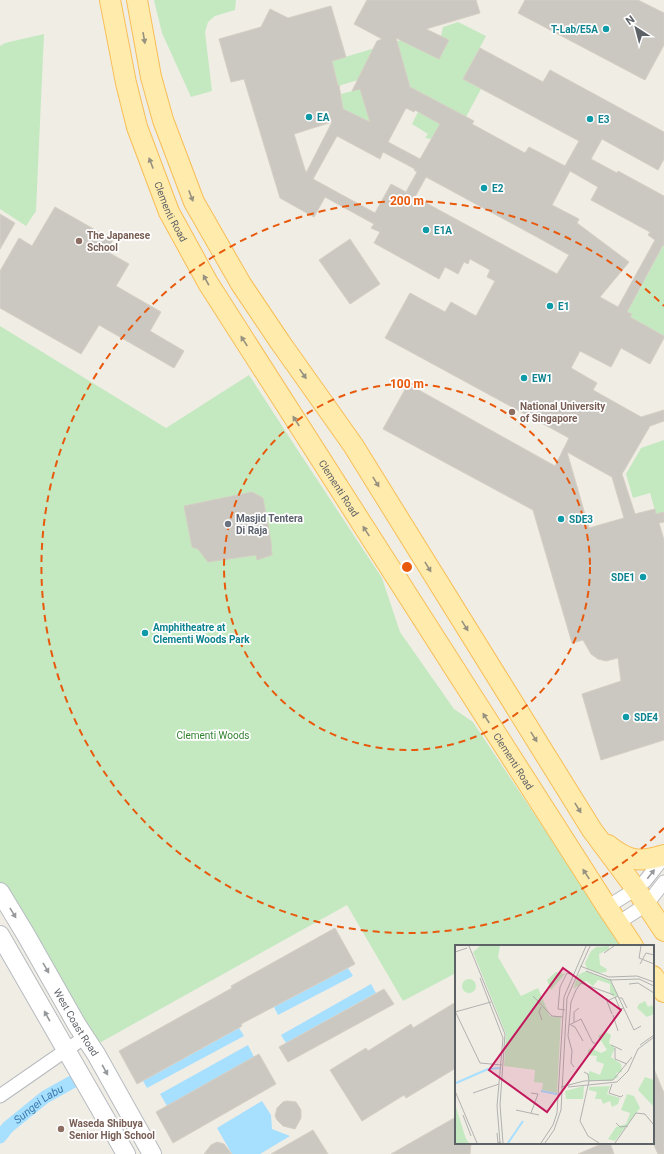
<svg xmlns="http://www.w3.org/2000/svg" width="664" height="1154" viewBox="0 0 664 1154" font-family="Roboto,sans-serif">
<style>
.green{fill:#c4e9c1}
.water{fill:#a7dfff}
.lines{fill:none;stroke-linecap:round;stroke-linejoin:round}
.canal{stroke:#a7dfff;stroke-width:13}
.building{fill:#cbc8c2;stroke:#d5cec3;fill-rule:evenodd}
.street-casing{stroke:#b6b9bd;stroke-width:15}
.secondary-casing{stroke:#b7bbc0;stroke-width:20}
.primary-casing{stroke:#f8be57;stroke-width:22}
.street{stroke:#fff;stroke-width:13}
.secondary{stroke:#fff;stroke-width:18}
.primary{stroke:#ffebac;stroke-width:20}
.oneway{fill:#96927f}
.oneway2{fill:#96999c}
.ring{fill:none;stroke:#e8590c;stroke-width:2;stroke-dasharray:7 5}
.culture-dot{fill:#0f9aa8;stroke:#fff;stroke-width:1.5}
.education-dot{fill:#8d6e63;stroke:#fff;stroke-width:1.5}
.worship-dot{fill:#6b7280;stroke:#fff;stroke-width:1.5}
.labels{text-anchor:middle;stroke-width:3.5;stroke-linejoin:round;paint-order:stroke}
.culture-label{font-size:10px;font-weight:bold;fill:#0d838f;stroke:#fff;text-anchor:start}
.street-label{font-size:10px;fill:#5d6267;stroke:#fff}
.education-label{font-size:10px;font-weight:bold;fill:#785e54;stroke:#fff;text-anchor:start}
.worship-label{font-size:10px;font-weight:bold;fill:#5b616d;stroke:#fff;text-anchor:start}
.park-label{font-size:10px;fill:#328230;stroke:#fff}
.water-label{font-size:11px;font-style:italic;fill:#3b7bad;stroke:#fff}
.inset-river{fill:none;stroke:#a7dfff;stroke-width:2}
.inset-road{fill:none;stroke:#b1b1af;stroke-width:1}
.view{fill:#c2185b;fill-opacity:0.15;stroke:#c2185b;stroke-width:2}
.inset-edge{fill:none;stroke:#5d6267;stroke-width:2}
.centre{fill:#e8590c;stroke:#fff;stroke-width:2}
.ring-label{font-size:12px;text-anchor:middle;font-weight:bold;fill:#e8590c;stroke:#fff;stroke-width:3.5;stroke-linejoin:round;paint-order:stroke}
</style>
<rect width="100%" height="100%" fill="#f0ede5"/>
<path class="green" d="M154,0h82l-1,10 -20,6 -7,6 -3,10 7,59 -21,6 -29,-64z
M458,22l28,14 -23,43 18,10 -15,28 -56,-30 -10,-34 -42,27 -20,6 -6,-25 89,-27 -2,15 20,10 10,-19 -8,-4 2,-9z
M44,34l-8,177 -10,15 -26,-17v-163l5,-3z
M360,89l8,24 11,13 -36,-17 -2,-15z
M418,112l39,21 -8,15 -18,-9 -6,-1 3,-4 -16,-10z
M664,244v92l-34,-19 2,-3 -5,-2z
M0,326l166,102 83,-53 50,77 83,126 18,54 54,77 19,13 149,224h-166v27l-53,28 -56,-96 -253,141 -94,-160z
M664,440v72l-8,2 -6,-21 -17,5 -7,-24 15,-26z"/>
<path class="water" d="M348,968l5,8 -75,39 -4,-8z
M371,984l5,9 -90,50 -5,-8z
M239,1028l5,8 -97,52 -4,-7z
M248,1045l6,12 -87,49 -7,-12z
M262,1101l9,14 1,14 18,7 -30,18h-28l-15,-26z"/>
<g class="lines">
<path class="canal" id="s1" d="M0,1137l8,-10 37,-30 36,-20"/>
</g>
<path class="building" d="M367,0h109l4,13 -54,16 23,11 -10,19 -43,-21 14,49 64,34 -2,3 53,29 4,-6 36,19 14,-25 -116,-62 17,-31 63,34 7,-12 114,62v27l-6,11 -56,-31 -11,20 26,14 1,-2 46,25v50l-1,-1 -36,67 5,2 -2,3 34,19v2l-14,26 -29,-16 -10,19 -31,-16 -9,17 26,15 -4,7 48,27 23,-7v11l-14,5 -28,48 13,40 20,-5 1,5 8,-2v10l-5,1 5,17v200l-63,20 -19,-66 39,-13 -3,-23 -12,3 -8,-2 -7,-5 -8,-14 -11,3 -39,-133 -150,-81 25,-45 147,82 14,-28 -184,-100 25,-45 35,19 6,-10 25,14 19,-35 -8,-4 3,-7 -20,-11 -2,5 -4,-2 -6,12 -13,-7 -6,12 -65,-36 6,-11 -9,-4 3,-4 -49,-27 -11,20 -34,-19 -36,-119 -13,3 -12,-43 42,-12 9,-18 18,9 43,-12 15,51 -14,4 6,25 1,-1 4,24 27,13 -10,-33 -8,2 25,-50 5,-2 -28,-15zM406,108l8,4 1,-2 25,14 -20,35 -32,-17zM332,122l-26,51 -12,-39zM337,136l43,23 3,-7 32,17 -1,1 3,2 -11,20 -15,-8 -16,29 -62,-34zM570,171l28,16 -7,13 59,32 -2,3 7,5 -37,67 -18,-10 29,-35 -52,-39 2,-4 -27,-14zM426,177l111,60 32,18 -12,19 -142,-77zM567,452l45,25 12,41 -35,10z
M525,0h113l26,13v32l-19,35 -127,-67z
M55,207l58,33 -7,11 23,13 -13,22 45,26 -11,19 34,20 -10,17 -75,-43 -18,29 -81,-46v-37l19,-33 13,8z
M0,214l15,9 -15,26z
M350,239l30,45 -30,20 -31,-44z
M252,492l11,6 8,44 1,13 -15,5 -1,-5 -48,7 -10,-13 -6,-2 -8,-41z
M335,928l20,36 -114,60 1,2 -105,58 -18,-33 113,-63 -1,-2z
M384,989l10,15 -106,58 -9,-15z
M456,1002v66l-50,30 -2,-3 -42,26 -32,-51 36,-22 2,3 43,-27 2,4z
M259,1054l17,30 -103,59 -17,-31z
M653,1067l11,26v61h-6l-5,-11z
M287,1101l9,1 5,8v8l-6,11 -12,-3 -6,-6 -2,-4 2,-8 6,-6z
M456,1117v26h15l-1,11h-79z
M313,1130l15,24h-57z
M217,1142l7,2 8,10h-28l7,-9z
M604,1143h6l4,11h-36z"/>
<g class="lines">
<g class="street-casing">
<path id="street" d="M607,907l29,-18 9,-8 19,-24
M618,923l29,-19 17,-22
M0,1096l85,-59"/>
</g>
<g class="secondary-casing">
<g id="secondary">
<path id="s2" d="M0,892l26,43 51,90 19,29 56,100"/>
<path d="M0,935l126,219"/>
</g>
</g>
<g class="primary-casing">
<g id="primary">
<path id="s3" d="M110,0l16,83 11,44 32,85 39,71 399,624 26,39"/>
<path d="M137,0l14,77 12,43 31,82 47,82 39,58 73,103 239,385 44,59 28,42"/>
<path d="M608,845c20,16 31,18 56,10"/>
<path d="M653,976l11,16"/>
</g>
</g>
<use href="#street" class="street"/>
<use href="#secondary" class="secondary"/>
<use href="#primary" class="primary"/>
</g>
<defs><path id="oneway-solid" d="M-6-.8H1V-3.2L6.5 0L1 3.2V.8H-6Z"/></defs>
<g class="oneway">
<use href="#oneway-solid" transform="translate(144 38) rotate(80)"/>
<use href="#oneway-solid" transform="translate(151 163) rotate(-111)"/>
<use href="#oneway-solid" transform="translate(191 196) rotate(69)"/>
<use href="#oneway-solid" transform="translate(206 280) rotate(-119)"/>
<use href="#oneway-solid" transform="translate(244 341) rotate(-123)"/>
<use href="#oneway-solid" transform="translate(303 374) rotate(55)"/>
<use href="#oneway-solid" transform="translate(296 421) rotate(-123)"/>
<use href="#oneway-solid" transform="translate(376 482) rotate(58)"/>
<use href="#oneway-solid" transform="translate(366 531) rotate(-123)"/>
<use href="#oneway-solid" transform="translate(428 567) rotate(59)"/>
<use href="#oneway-solid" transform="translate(465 626) rotate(58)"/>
<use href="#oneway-solid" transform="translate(486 718) rotate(-123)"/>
<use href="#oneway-solid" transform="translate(534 737) rotate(58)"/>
<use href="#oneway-solid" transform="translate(578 808) rotate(58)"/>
<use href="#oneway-solid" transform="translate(586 874) rotate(-123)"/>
</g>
<g class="oneway2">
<use href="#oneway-solid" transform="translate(651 874) rotate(-52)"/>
<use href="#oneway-solid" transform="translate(13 913) rotate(59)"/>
<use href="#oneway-solid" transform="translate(46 968) rotate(60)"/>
<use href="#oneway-solid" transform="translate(47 1016) rotate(-119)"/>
<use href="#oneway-solid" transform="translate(105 1070) rotate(61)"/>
</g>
<g class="ring">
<circle cx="407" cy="567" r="183"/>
<path d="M664 828A366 366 0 1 1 664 306"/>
</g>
<g class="culture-dot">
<circle cx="606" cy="29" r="4"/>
<circle cx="309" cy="117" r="4"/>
<circle cx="590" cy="119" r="4"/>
<circle cx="484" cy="188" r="4"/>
<circle cx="426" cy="230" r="4"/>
<circle cx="550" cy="306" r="4"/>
<circle cx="524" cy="378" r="4"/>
<circle cx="561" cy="519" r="4"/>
<circle cx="643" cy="577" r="4"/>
<circle cx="145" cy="633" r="4"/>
<circle cx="626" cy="717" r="4"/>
</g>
<g class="education-dot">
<circle cx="79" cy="241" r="4"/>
<circle cx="512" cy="412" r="4"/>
<circle cx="61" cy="1129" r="4"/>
</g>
<circle class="worship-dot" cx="228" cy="524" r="4"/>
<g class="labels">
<g class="culture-label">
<text x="598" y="33" text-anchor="end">T-Lab/E5A</text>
<text x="317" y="121">EA</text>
<text x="598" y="123">E3</text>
<text x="492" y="192">E2</text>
<text x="434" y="234">E1A</text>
<text x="558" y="310">E1</text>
<text x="532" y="382">EW1</text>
<text x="569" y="523">SDE3</text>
<text x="635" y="581" text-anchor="end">SDE1</text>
<text x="153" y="631">Amphitheatre at<tspan x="153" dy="12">Clementi Woods Park</tspan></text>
<text x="634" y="721">SDE4</text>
</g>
<g class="street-label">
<text dy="4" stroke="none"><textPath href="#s3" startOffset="221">Clementi Road</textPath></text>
<text dy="4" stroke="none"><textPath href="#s3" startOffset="545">Clementi Road</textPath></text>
<text dy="4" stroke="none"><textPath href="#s3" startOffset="869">Clementi Road</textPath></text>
<text dy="4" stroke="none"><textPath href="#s2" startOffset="151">West Coast Road</textPath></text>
</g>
<g class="education-label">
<text x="87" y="239">The Japanese<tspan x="87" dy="12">School</tspan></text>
<text x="520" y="410">National University<tspan x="520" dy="12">of Singapore</tspan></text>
<text x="69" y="1127">Waseda Shibuya<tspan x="69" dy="12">Senior High School</tspan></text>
</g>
<g class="worship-label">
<text x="236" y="522">Masjid Tentera<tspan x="236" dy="12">Di Raja</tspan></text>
</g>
<g class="park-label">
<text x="213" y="739">Clementi Woods</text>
</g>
<g class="water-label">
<text dy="4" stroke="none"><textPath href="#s1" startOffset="51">Sungei Labu</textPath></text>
</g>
</g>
<g transform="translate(455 945)">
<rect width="199" height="199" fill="#f0ede5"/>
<path d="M25,1h20l-2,11 23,39 17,-8 12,28 11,1 -4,76 -15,-3 1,-7 -9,-1 1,-12 -31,-4 2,-32 -33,-82zM154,1v3l-10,5 1,11 7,4 -1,3 -7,1 -12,-4 -2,-6 6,-12 5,-4zM131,26l24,9 8,15 -4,2 -4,-4v-9l-12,-4 -5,6 -7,-5 -13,8 5,-14zM101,27l9,2 -14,16 -4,-10zM7 41a7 7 0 1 1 14 0a7 7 0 1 1-14 0ZM190,56l3,6 4,-2 2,5v4l-7,3 -10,-9 2,-4zM151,87l5,3 -2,8 6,5 -4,9 10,7 1,8 -6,1 2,4 -7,4h-22l-1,-7 2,-3 10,4 4,-11 -8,-3 1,-5 -9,-1v-5l3,-2 10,5 6,-3 -9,-14zM190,132l9,3v27l-16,-17zM129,141l-1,13h-17l-1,-8zM155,141l-3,8 13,4 -2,6 -6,3 -2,-6 -7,3 -2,-5h-6l2,-7 -8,-2v-3zM172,149l7,2 6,12 -25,33 -7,-2 8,-12 10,-3 3,-8 1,-3 -9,-3zM0,159l11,35 3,4h-14z" fill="#c4e9c1"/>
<path class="inset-river" d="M1,138l32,-14 13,-1M86,146l16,3M53,198l15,-22"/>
<path class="inset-road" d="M14,1l36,88 -5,71 3,38M186,1l-2,12 15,6M0,7l12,-4M149,8l10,-7M185,19l6,-11 8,2M125,21l29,11 28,-1 17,6M131,26l24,9 29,-1 15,7M25,33l23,60 -6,68 3,37M155,34l7,15M174,39l9,-1 16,10M78,51l19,20 11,1M163,51l16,34 7,-4M160,52l5,12 4,-1M164,53h3l5,10M86,62l-2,5 3,8M110,65l-7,-1 2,-22 7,-14 6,2M0,66l25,52 22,2M0,67l36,-10M157,69l-5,-13 11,-5 -1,-2M158,70l5,16M119,77v-10l5,-4M114,80l12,-6 12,24h2M116,80l4,2 8,14M156,100l11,5M185,100l14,-10M160,103v11l12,5M119,122l-3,-4 1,-12 -4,-15 3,-34 5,-12 5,-7 33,12M129,127l4,2 1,7 -9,40 8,15 11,7M157,139l-3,9 12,4 2,-2M106,142l23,-6 29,-1 19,-23M113,142l49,-5 11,-11 10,-22 16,-12M0,146l22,52M18,148l26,-9M61,165l23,5M76,168l7,-19 -7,-1M8,170l8,21M161,178l4,4 8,-1M42,188l1,10 3,-1M86,198l12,-18 4,-12 7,-116 22,-51M90,198l9,-13 7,-20 6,-112 23,-52M160,198l21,-30 9,1 8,10"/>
<path class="view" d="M108,23l58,42 -74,102 -58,-42z"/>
<rect width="199" height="199" class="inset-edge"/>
</g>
<circle cx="407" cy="567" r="6" class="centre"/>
<g class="ring-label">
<text x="407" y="205">200 m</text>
<text x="407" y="388">100 m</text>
</g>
<g transform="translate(636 28) rotate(324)" stroke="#ffffff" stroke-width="3" paint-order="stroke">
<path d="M0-3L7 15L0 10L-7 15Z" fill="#5d6267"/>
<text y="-6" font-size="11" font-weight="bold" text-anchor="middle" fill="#5d6267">N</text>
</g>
</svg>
